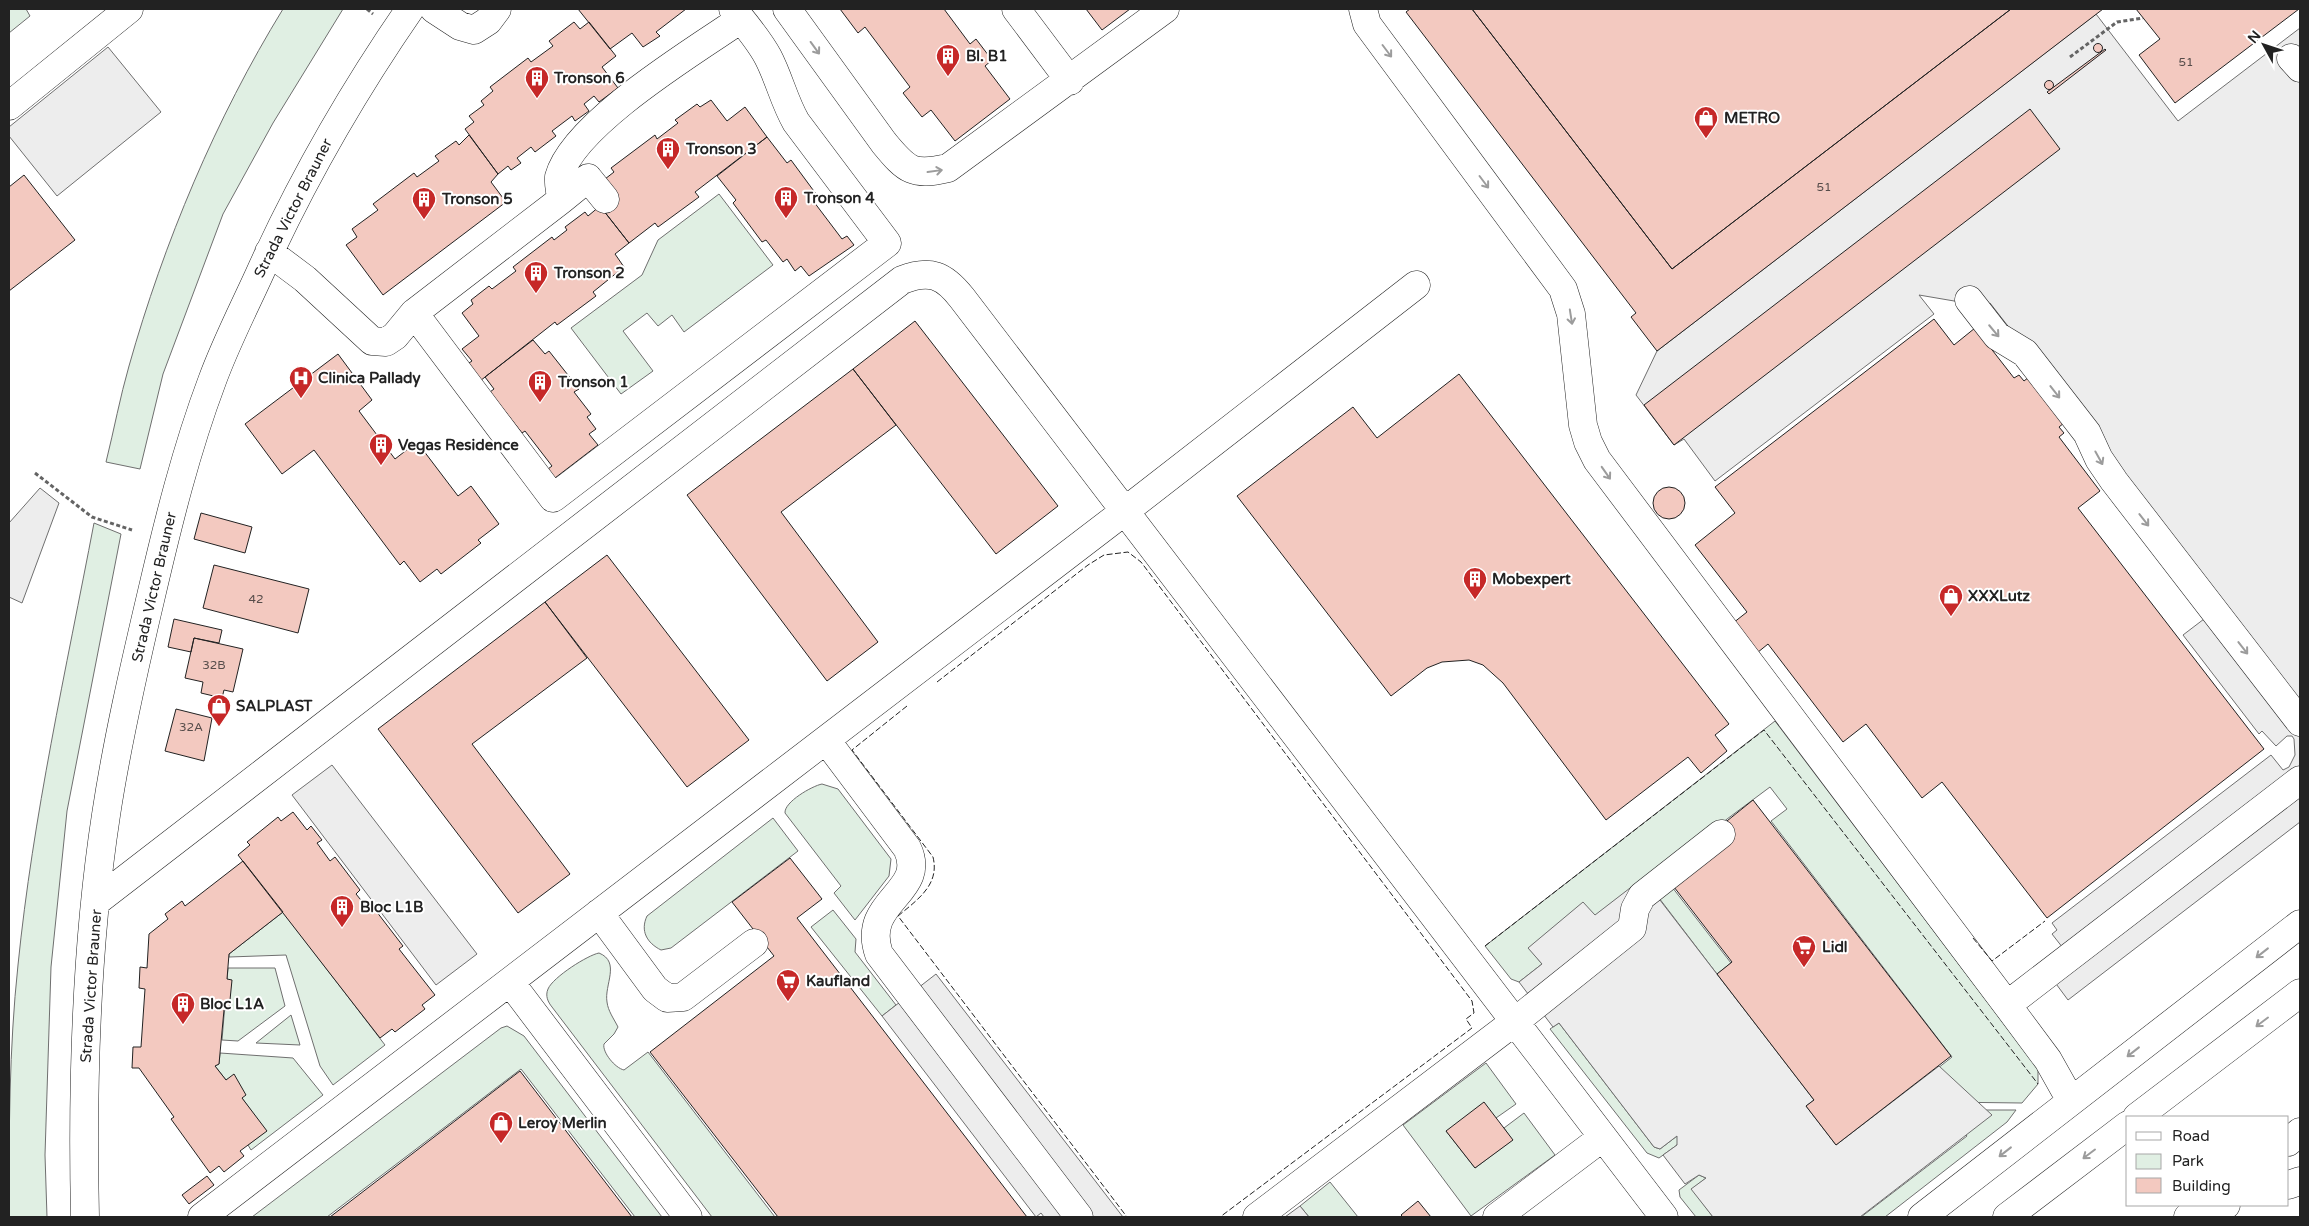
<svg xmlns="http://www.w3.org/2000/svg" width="2309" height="1226" viewBox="0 0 2309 1226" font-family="'Varela Round',sans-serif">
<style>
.green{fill:#e0efe3;stroke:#6f6f6f}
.parking{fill:#ededed;stroke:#6f6f6f}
.building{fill:#f3c9c0;stroke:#222}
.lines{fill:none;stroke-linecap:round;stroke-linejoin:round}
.minor-casing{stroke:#222;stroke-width:29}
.major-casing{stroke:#222;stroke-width:29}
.path{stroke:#646464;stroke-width:3;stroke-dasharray:4 2.5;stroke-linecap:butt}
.minor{stroke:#fff;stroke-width:28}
.major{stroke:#fff;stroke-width:28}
.fence{stroke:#222;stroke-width:1;stroke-dasharray:6 2.5;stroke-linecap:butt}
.oneway{stroke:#9c9c9c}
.labels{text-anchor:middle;stroke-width:4;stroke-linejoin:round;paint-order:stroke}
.number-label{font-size:12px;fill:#564c4a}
.poi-label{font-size:15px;font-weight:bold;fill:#222;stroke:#fff;text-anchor:start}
.street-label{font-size:15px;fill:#222;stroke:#fff}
</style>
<rect width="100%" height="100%" fill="#fff"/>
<path class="green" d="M9,9h17l4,7 -21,17z
M283,9h60l-70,114 -50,91 -60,160 -23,95 -34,-7c8,-32 14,-65 23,-96 35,-124 87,-248 154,-357z
M719,194l54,71 -89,67 -12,-17 -14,11 -11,-13 -24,18 30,40 -32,23 -50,-66 71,-53 16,-35z
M94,523l27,11 -54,277 -16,156 -6,188 2,62h-38c0,-84 0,-168 9,-252 15,-149 48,-295 76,-442z
M1775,721l263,348v15l-16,19 -81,-1 -27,-15 38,-30 -181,-236 16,-12 -17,-22 -55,41 -6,-1 -114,89 -12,-13 -54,45 13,16 -23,18 -8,-3 -26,-33z
M822,784l16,5 53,70 -2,17 -34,44 -21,-27 7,-7 -56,-73c-1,-11 27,-27 37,-29z
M773,818l25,33 -127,97 -10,2c-14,-7 -21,-19 -14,-34z
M1672,887l59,76 -14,11 -58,-76z
M833,910l23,29 -1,13 41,53 -14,11 -71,-89z
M283,912l102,133 -52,40 -13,-19 -34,-111 -57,2v-3z
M599,953c22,9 5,32 8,49 1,9 7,17 11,25l-4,7 -10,10c-2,8 11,24 20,26l24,-18 127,165h-63l-160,-210c-4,-5 -7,-11 -4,-18 5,-12 40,-34 51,-36z
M228,968h47l10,38 -47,35 -16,-1z
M291,1015l9,30 -44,-2z
M1559,1023l95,124 6,2 17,-13 1,6 -1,3 -18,13 -12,-5 -97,-124z
M507,1026l17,10 138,181h-27l-114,-148 -194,148h-75l249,-189z
M220,1053l73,5 30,37 -72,55 -3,-5 18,-14 -38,-52 -2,1 -11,-14 4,-2z
M1486,1063l30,41 -20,14 -50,13 29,37 37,-28 -8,-12 20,-15 31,42 -84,61 -68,-91z
M1945,1110h71l-9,12 -122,95h-24l106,-81z
M1699,1175l7,3 -14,11 21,28h-17l-16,-20 -1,-7z
M1330,1182l28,35h-49l-9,-11z"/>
<path class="parking" d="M2096,14l82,107 122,-93v794l-232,178 -20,-27 22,-16 -18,-23 5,-4 -5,-7 219,-168 12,15 6,-3 6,-12 -1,-16 -2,-3h-5l-11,10 -14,-15 -3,3 -76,-99 21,-16 -74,-136 -140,-180 -18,14 -12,-15 -41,-7 15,19 -219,167 -31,-42 -10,6 -38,-50 21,-44z
M108,47l53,65 -104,84 -48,-60v-9z
M40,488l19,15 -37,100 -13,-6v-74z
M332,765l145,189 -41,31 -144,-190z
M1643,878l171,222 -8,6 30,39 103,-79 53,49 -132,102h-147l-22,-28 15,-11 -7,-3 -14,9 -22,-29 14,-10v-9l-17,13 -6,-2 -95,-124 -6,4 -34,-45 23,-18 -14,-16 55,-46 12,13z
M936,974l187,243h-79l-3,-4 -5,4 -154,-201z
M1300,1206l9,11h-24z"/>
<path class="building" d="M578,9h108l-30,23 4,4 -17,11 -11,-14 -22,16z
M840,9h104l26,35 6,-5 16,21 -7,6 25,33 -55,42 -24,-31 -9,7 -19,-24 7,-6 -45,-60 -7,6z
M1086,9h44l-28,21z
M1410,9h62l200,260 339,-260h92l-446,342 -26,-34 5,-4 -230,-301z
M1472,9h539l-339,260z
M2136,9h163l-124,94 -36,-48 21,-16z
M574,22l6,7 9,-7 27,34 -14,11 16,21 -19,14 -5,-6 -10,8 5,7 -14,10 -3,-5 -20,15 4,5 -21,16 -4,-5 -14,11 4,5 -10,7 -3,-4 -10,8 -33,-45 9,-7 -5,-6 15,-11 -3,-4 12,-10 -3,-4 38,-29 3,4 22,-16 -4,-5z
M2093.5 48a4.5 4.5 0 1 1 9 0a4.5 4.5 0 1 1-9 0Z
M2105,49l1,1 -57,44 -2,-2z
M2044.5 85a4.5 4.5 0 1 1 9 0a4.5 4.5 0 1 1-9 0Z
M711,100l16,21 18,-14 22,30 -72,55 4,5 -41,30 -3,-4 -26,20 -29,-37 5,-27 9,-7 -3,-4 44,-33 2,4 21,-16 -3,-3 22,-16 3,3z
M2030,109l30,40 -386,296 -30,-40z
M469,135l29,39 -7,8 15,20 -123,93 -37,-50 11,-8 -5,-8 26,-19 -5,-6 41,-31 3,4 22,-16 -4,-5 21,-15 3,4z
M767,137l20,26 4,-3 28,38 -5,4 28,37 5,-3 7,9 -45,31 -8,-10 -6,5 -8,-12 -4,3 -17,-22 -4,2 -29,-39 3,-3 -19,-24z
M24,175l51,65 -66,51v-104z
M600,206l29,37 -14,11 9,13 -31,25 3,4 -39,29 -2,-3 -75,59 -14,-16 6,-4 -10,-12 17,-13 -17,-23 11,-9 -2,-4 18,-14 3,3 24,-18 -3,-4 39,-30 2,3 13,-10 -2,-3 20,-15 3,4z
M1934,319l20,26 21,-17 39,50 5,-3 5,6 10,-8 35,46 -10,8 5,6 -5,4 41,54 -22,17 186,241 -217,169 -105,-136 -20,16 -56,-74 -23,18 -75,-98 -16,13 -24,-30 19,-15 -52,-67 40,-32 -20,-26z
M915,321l143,185 -62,48 -143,-185z
M533,340l12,14 4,-3 30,38 -5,3 17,22 -4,3 9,12 -7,5 9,11 -43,33 -7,-9 4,-3 -27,-35 -3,2 -32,-41 4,-3 -9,-12z
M338,354l34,46 -13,11 36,48 22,-17 41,54 13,-10 28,38 -21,16 3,3 -40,31 -4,-5 -17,13 -16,-21 -4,4 -86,-115 -32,24 -37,-50z
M853,369l43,56 -115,87 97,130 -51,39 -140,-186z
M1459,374l270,350 -14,11 12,16 -26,22 -13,-16 -82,63 -103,-137 -20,-18 -14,-5 -27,2 -15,6 -36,28 -154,-200 116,-89 24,31z
M1653 503a16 16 0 1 1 32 0a16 16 0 1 1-32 0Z
M201,513l51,14 -7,26 -51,-14z
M607,555l142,185 -62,47 -142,-185z
M214,565l95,24 -11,44 -95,-25z
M545,602l42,56 -115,86 98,130 -52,39 -140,-184z
M174,619l48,11 -3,13 -25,-5 -3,14 -23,-5z
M194,638l49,11 -10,43 -9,-2 -2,8 -21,-5 2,-11 -18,-4z
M176,709l36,9 -8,43 -39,-10z
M1753,800l198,256 -115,89 -30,-39 8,-6 -97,-126 15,-12 -58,-75 43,-58z
M293,812l14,18 4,-4 11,14 -5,3 13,18 5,-4 25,33 -4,4 13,16 4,-3 30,39 -4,3 36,46 -13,10 3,4 -30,23 -3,-3 -12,9 -142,-183 12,-10 -3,-3 31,-25 3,4z
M790,858l32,41 -25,19 230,299h-249l-128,-165 124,-96 -42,-54z
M243,861l40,51 -54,42 -2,25 5,1 -3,30h-5l-5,54 -4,2 11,14 8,-6 12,21 -4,3 25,33 -27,20 4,5 -20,16 -5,-6 -9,7 -39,-54 3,-2 -35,-49h-7l1,-21h8l4,-58 -6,-1 1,-21 7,1 2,-34 19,-15 -3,-5 17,-13 3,5z
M520,1071l112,146h-302z
M1484,1102l29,38 -38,28 -29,-37z
M207,1176l7,9 -25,19 -7,-9z
M1418,1201l13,16h-28l-2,-2z"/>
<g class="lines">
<g class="minor-casing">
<path id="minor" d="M434,9l26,17 14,4 14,-9 9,-12
M787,9l97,134c23,28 29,33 64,25l217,-159
M1016,9l54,72
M1363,9l4,15 196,265 8,25 12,111 5,17 9,18 410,545 41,55 23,41
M2291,58l9,10
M9,106l120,-97
M561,200l27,-22 17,21
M269,252l36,27 67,62 14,1 9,-6 19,-23 139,185 334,-255 -91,-121c-12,-21 -17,-44 -28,-65 -9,-17 -23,-33 -35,-48
M1969,300l28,36 28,17 62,80 12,26 15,22 186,241
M414,313l147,-113c0,-6 -3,-16 -2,-23 14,-53 135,-126 182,-158
M826,740l81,108c22,45 -47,52 -28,106l200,263
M97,901l805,-621c28,-11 42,-5 60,18l702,919
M599,913l56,76 12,9 16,-1 71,-54
M510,982l178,235
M2007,1005l293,-225
M2288,1185l12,-4
M85,1217c-3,-131 1,-272 21,-402 11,-73 28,-147 45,-219 17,-73 35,-146 61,-215 13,-36 31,-71 47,-106 42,-93 93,-182 151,-266
M202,1217l923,-706 291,-226
M1257,1217l265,-201 110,-88 3,-19 7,-13 79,-62
M1497,1217l106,-80
M1922,1217l378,-293
M2189,1217l37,-12"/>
</g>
<g class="major-casing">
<path id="major" d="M2137,1117l163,-124
M2288,1142l12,-10
M2007,1217l121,-92
M2188,1217l17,-12"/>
</g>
<path class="path" d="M367,9l6,5
M2070,57l47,-35 26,-4
M35,473l57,44 40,13"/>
<use href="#minor" class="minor"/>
<use href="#major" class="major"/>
<path class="fence" d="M937,682l151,-117 16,-10 24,-3 13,10 331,439 2,12 -8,6 6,9 -252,189
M907,706l-55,44 81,107c7,28 -16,43 -35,59l229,301
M1973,938l19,23 53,-40
M1485,946l279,-216 274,354"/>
</g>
<defs><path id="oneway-shaft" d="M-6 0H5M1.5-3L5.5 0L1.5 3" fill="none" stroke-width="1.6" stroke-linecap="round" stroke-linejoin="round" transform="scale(1.25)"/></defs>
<g class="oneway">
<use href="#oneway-shaft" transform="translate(815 48) rotate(54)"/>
<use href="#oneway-shaft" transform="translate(1387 51) rotate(53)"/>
<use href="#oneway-shaft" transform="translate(935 171) rotate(-8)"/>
<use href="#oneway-shaft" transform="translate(1484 182) rotate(53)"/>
<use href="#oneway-shaft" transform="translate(1571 317) rotate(81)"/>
<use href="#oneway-shaft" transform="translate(1994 331) rotate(50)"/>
<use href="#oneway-shaft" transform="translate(2055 392) rotate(52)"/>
<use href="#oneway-shaft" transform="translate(2099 458) rotate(61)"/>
<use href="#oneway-shaft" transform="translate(1606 473) rotate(55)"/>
<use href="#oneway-shaft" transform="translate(2144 520) rotate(52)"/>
<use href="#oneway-shaft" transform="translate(2243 648) rotate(52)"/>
<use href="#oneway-shaft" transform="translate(2262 953) rotate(142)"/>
<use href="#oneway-shaft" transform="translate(2262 1022) rotate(143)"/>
<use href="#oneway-shaft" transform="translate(2133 1052) rotate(142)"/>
<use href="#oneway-shaft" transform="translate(2005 1152) rotate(142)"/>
<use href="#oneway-shaft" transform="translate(2089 1154) rotate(143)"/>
</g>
<defs>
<g id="building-pin" transform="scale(1.25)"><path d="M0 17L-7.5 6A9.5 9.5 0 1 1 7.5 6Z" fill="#c62828" stroke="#fff"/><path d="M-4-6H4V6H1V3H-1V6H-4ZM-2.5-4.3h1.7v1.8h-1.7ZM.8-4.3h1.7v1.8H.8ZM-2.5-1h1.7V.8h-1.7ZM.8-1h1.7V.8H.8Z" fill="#fff"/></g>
<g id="shop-pin" transform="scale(1.25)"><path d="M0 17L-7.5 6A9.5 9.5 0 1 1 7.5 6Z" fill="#c62828" stroke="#fff"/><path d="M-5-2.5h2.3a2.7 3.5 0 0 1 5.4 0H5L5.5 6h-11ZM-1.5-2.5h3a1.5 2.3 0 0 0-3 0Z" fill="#fff"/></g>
<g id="hospital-pin" transform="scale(1.25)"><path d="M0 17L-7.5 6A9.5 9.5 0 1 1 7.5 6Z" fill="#c62828" stroke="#fff"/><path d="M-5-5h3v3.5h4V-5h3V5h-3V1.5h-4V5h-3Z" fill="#fff"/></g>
<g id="supermarket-pin" transform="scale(1.25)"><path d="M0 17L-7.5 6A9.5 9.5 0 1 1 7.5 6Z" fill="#c62828" stroke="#fff"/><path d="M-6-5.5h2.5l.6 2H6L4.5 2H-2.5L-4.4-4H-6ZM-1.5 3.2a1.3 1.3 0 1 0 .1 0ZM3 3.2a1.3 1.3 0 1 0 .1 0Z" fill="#fff"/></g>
</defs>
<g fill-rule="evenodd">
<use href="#building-pin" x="948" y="56"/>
<use href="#building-pin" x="537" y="78"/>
<use href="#shop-pin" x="1706" y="118"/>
<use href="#building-pin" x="668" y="149"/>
<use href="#building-pin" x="786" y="198"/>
<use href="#building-pin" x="424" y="199"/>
<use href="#building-pin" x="536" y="273"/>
<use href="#hospital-pin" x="301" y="378"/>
<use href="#building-pin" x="540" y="382"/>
<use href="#building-pin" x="381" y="445"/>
<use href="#building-pin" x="1475" y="579"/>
<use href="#shop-pin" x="1951" y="596"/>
<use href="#shop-pin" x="219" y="706"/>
<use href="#building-pin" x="342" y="907"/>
<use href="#supermarket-pin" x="1804" y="947"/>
<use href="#supermarket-pin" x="788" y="981"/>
<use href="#building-pin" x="183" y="1004"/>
<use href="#shop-pin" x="501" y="1123"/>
</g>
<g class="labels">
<g class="number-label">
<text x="2186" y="66">51</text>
<text x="1824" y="191">51</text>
<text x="256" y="603">42</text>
<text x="214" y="669">32B</text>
<text x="191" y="731">32A</text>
</g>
<g class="poi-label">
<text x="966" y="61">Bl. B1</text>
<text x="554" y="83">Tronson 6</text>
<text x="1724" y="123">METRO</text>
<text x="686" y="154">Tronson 3</text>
<text x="804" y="203">Tronson 4</text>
<text x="442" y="204">Tronson 5</text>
<text x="554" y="278">Tronson 2</text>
<text x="318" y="383">Clinica Pallady</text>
<text x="558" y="387">Tronson 1</text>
<text x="398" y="450">Vegas Residence</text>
<text x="1492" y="584">Mobexpert</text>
<text x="1968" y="601">XXXLutz</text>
<text x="236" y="711">SALPLAST</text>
<text x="360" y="912">Bloc L1B</text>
<text x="1822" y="952">Lidl</text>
<text x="806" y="986">Kaufland</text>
<text x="200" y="1009">Bloc L1A</text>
<text x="518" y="1128">Leroy Merlin</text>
</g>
<g class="street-label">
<text transform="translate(293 208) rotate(-63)" y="5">Strada Victor Brauner</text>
<text transform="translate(154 587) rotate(-77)" y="5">Strada Victor Brauner</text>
<text transform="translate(91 986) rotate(-86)" y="5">Strada Victor Brauner</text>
</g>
</g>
<rect width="2309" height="1226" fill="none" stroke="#222222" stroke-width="20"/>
<rect x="2126" y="1116" width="162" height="90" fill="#ffffff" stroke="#a7a7a7"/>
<rect x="2136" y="1132" width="25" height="8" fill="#ffffff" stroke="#a7a7a7"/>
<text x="2172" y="1141" font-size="15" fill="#222222">Road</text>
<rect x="2136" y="1154" width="25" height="15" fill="#e0efe3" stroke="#a7a7a7"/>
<text x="2172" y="1166" font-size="15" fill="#222222">Park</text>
<rect x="2136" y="1178" width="25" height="15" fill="#f3c9c0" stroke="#a7a7a7"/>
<text x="2172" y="1191" font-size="15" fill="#222222">Building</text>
<g transform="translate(2264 45) rotate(310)" stroke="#ffffff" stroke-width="4" paint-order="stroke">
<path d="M0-4L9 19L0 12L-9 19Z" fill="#222222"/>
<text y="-8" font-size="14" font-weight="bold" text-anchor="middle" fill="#222222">N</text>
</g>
</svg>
